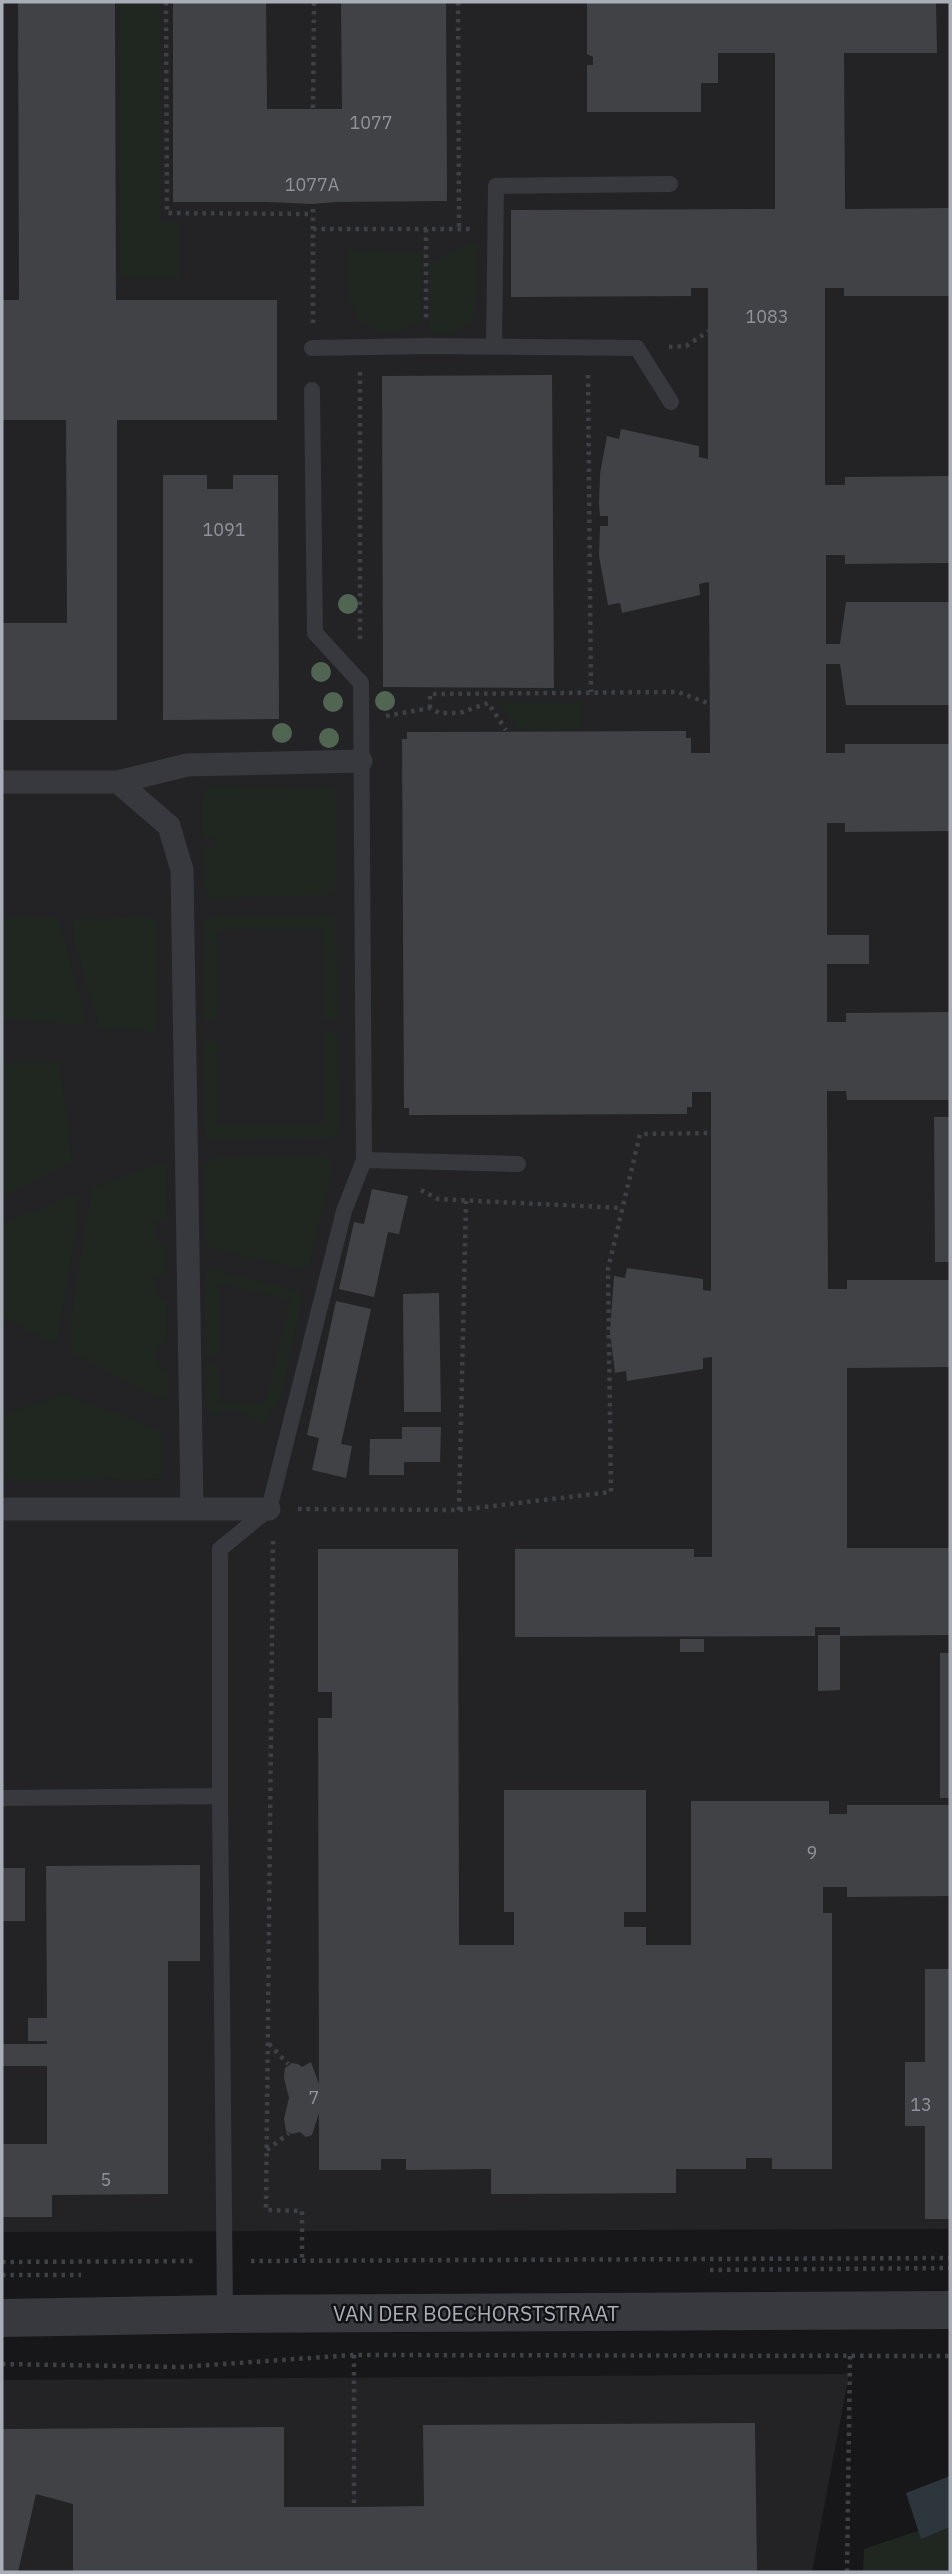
<svg xmlns="http://www.w3.org/2000/svg" width="952" height="2574" viewBox="0 0 952 2574" font-family="'IBM Plex Sans',sans-serif">
<style>
.built{fill:#232326}
.green{fill:#1f2720}
.water{fill:#2d363d}
.building{fill:#414246}
.lines{fill:none;stroke-linecap:round;stroke-linejoin:round}
.path{stroke:#3e4045;stroke-width:4.5;stroke-dasharray:3.5 5;stroke-linecap:butt}
.service{stroke:#38393e;stroke-width:16}
.pedestrian{stroke:#38393e;stroke-width:23}
.tertiary{stroke:#38393e;stroke-width:38}
.tree{fill:#516553}
.labels{text-anchor:middle;stroke-width:5;stroke-linejoin:round;paint-order:stroke}
.number-label{font-size:18px;fill:#90939c}
.street-label{font-size:21px;fill:#aaaeb9;stroke:#121214}
</style>
<rect width="100%" height="100%" fill="#171719"/>
<path class="built" d="M2,2h948v2227l-948,3z
M849,2374l-37,198h-810v-192z"/>
<path class="green" d="M119,2h40v219h19v57h-58z
M477,241l1,56 -7,25 -18,12h-21l-3,-14v-54l19,-14z
M346,249l75,3v70l-25,10h-16l-20,-11 -10,-19z
M581,702v26l-62,1 -20,-26z
M209,786l118,1 7,2 2,5v92l-2,7 -5,2 -119,2 -5,-5 -3,-45h13v-9h-13v-39z
M217,915h113l6,5 2,100h-15l-1,-91 -105,1v91l-13,-1v-97l5,-6z
M2,917l56,1 24,87 2,20 -82,-6z
M148,917l10,6 -1,109 -58,-5 -25,-86 -2,-22z
M323,1032h14l2,96 -2,7 -8,3 -115,2 -7,-3 -4,-11v-85h14l1,83h105z
M2,1063h58l12,98 -70,35z
M322,1157l8,4 2,9 -23,94 -7,5 -91,-21 -6,-6 -1,-76 9,-8z
M166,1161v56l-11,7v15l10,8v26l-10,6v13l11,10 1,39 -11,7v12l12,13v25l-5,2 -91,-47 -2,-30 22,-135z
M77,1194l1,23 -22,128 -54,-28v-93z
M215,1270l84,21 3,8 -22,100 -18,27c-14,-13 -29,-23 -47,-10l-9,-8 -1,-43h13l1,37 46,1 25,-103 -71,-16v70h-14l1,-80z
M61,1395l13,2 87,34 1,48 -160,1v-65z
M950,2520v52h-87l1,-23z"/>
<path class="water" d="M950,2476v51l-29,12 -15,-46z"/>
<path class="building" d="M18,2h97l1,298h161v120h-160v300h-115v-97h65l-1,-203h-64v-120h17z
M173,2h93l1,107h75l-1,-107h105l1,199 -111,1 -23,2 -46,-2h-94z
M587,2h349l1,51h-93l1,156 105,-1v88h-106v-8h-19v197h20v-8l105,-1v87l-105,1v-9h-19v89h14l6,-42h104v103h-104l-6,-41h-14v89h19v-9h105v87l-105,1v-9h-18v112h42v29h-42v58h19v-9l104,-1v88h-103l-1,-9h-19l1,198h19v-9h103v87l-103,1v180h103v87l-110,1v54l-22,1v-56h22v-8h-25v9l-300,1v-88h179v8h18v-200l-9,1v11l-76,12 -1,-10 -11,2 -5,-41 4,-56 11,2 2,-10 76,11v11l8,1v-199h-19v15h-5v7l-278,1v-7h-5l-2,-369h5v-7l279,-1v7h5v15h19l-1,-171 -10,2 1,11 -78,18 -2,-10 -12,2 -9,-49 1,-30h8v-10h-8l-1,-13 1,-29 7,-38 12,3 2,-10 78,17v11l9,2v-171h-17v8l-180,1v-87l264,-1v-156h-57v30h-17v29h-114v-47h6v-8l-6,-3z
M552,375l2,313 -171,-1 -1,-311z
M163,475h44v14h26v-14h45l1,244 -116,1z
M934,1117h16v145h-15z
M372,1189l36,7 -9,38 -11,-2 -14,65 -35,-8 15,-67 10,2z
M439,1293l2,119h-37l-1,-118z
M336,1301l35,8 -30,135 11,2 -6,32 -34,-8 7,-32 -12,-3z
M402,1427h39l-1,35h-36v13h-35l1,-36h32z
M318,1549h140l1,396h55v-33h-10v-122h142v122h-22v15h22v18h45v-144h138v13h18v-9h103v91l-103,1v-10h-24v26h9v256h-60v-11h-26v11h-70v24l-185,1v-25l-85,1v-11h-25v11h-62v-57l-7,22 -6,2 -6,-5 -8,2 -6,-3 -2,-12 5,-21 -5,-20 1,-10 7,-5 6,1 4,3 9,-5 8,22 -1,-366h14v-26h-14z
M680,1639h24v13h-24z
M940,1653h10v145h-10z
M200,1865v96h-32v233l-116,1v22h-50v-73h45v-78h-45v-22h45v-3h-19v-23h19l-1,-152z
M2,1868h23v53h-23z
M925,1969h25v250h-25v-93h-20v-64h20z
M755,2423l2,149h-684v-68l-37,-10 -18,78h-16v-143l282,-2v80h70l70,-1 -1,-81z"/>
<g class="lines">
<path class="path" d="M166,2l1,211 146,1
M458,2l1,227
M313,108l1,-106
M313,229h157
M426,229v92
M313,323v-119
M669,347l17,-1 23,-15
M360,372v271
M588,375l3,317
M430,708v-14l248,-2 32,12
M386,716l44,-8 9,5h21l28,-10 18,27
M421,1190l17,9 184,9
M298,1509l161,1 152,-18 -3,-223 32,-135 71,-1
M459,1510l7,-309
M273,1541l-7,669 36,1v50
M269,2044l19,20
M267,2150l22,-17
M251,2261l699,-3
M2,2262l195,-1
M710,2270l240,-2
M2,2275h79
M354,2355v152
M2,2364l178,3 174,-12 596,1
M847,2572l3,-217"/>
<path class="service" d="M494,347l2,-161 174,-2
M312,348l114,-2 211,2 34,54
M364,1160l154,4
M220,1796v-247l49,-40 75,-298 20,-51 -3,-477 -46,-50 -3,-243
M2,1798l218,-2 5,518"/>
<path class="pedestrian" d="M2,782h116l69,-17 174,-4
M118,782l51,44 13,44 10,639
M2,1509h267"/>
<path class="tertiary" d="M2,2318l223,-4 725,-4"/>
</g>
<g class="tree">
<circle cx="348" cy="604" r="10"/>
<circle cx="321" cy="672" r="10"/>
<circle cx="385" cy="701" r="10"/>
<circle cx="333" cy="702" r="10"/>
<circle cx="282" cy="733" r="10"/>
<circle cx="329" cy="738" r="10"/>
</g>
<g class="labels">
<g class="number-label">
<text x="371" y="129">1077</text>
<text x="312" y="191">1077A</text>
<text x="767" y="323">1083</text>
<text x="224" y="536">1091</text>
<text x="812" y="1859">9</text>
<text x="314" y="2104">7</text>
<text x="921" y="2111">13</text>
<text x="106" y="2186">5</text>
</g>
<g class="street-label">
<text x="476" y="2321">VAN DER BOECHORSTSTRAAT</text>
</g>
</g>
<rect width="952" height="2574" fill="none" stroke="#aaaeb9" stroke-width="7"/>
</svg>
